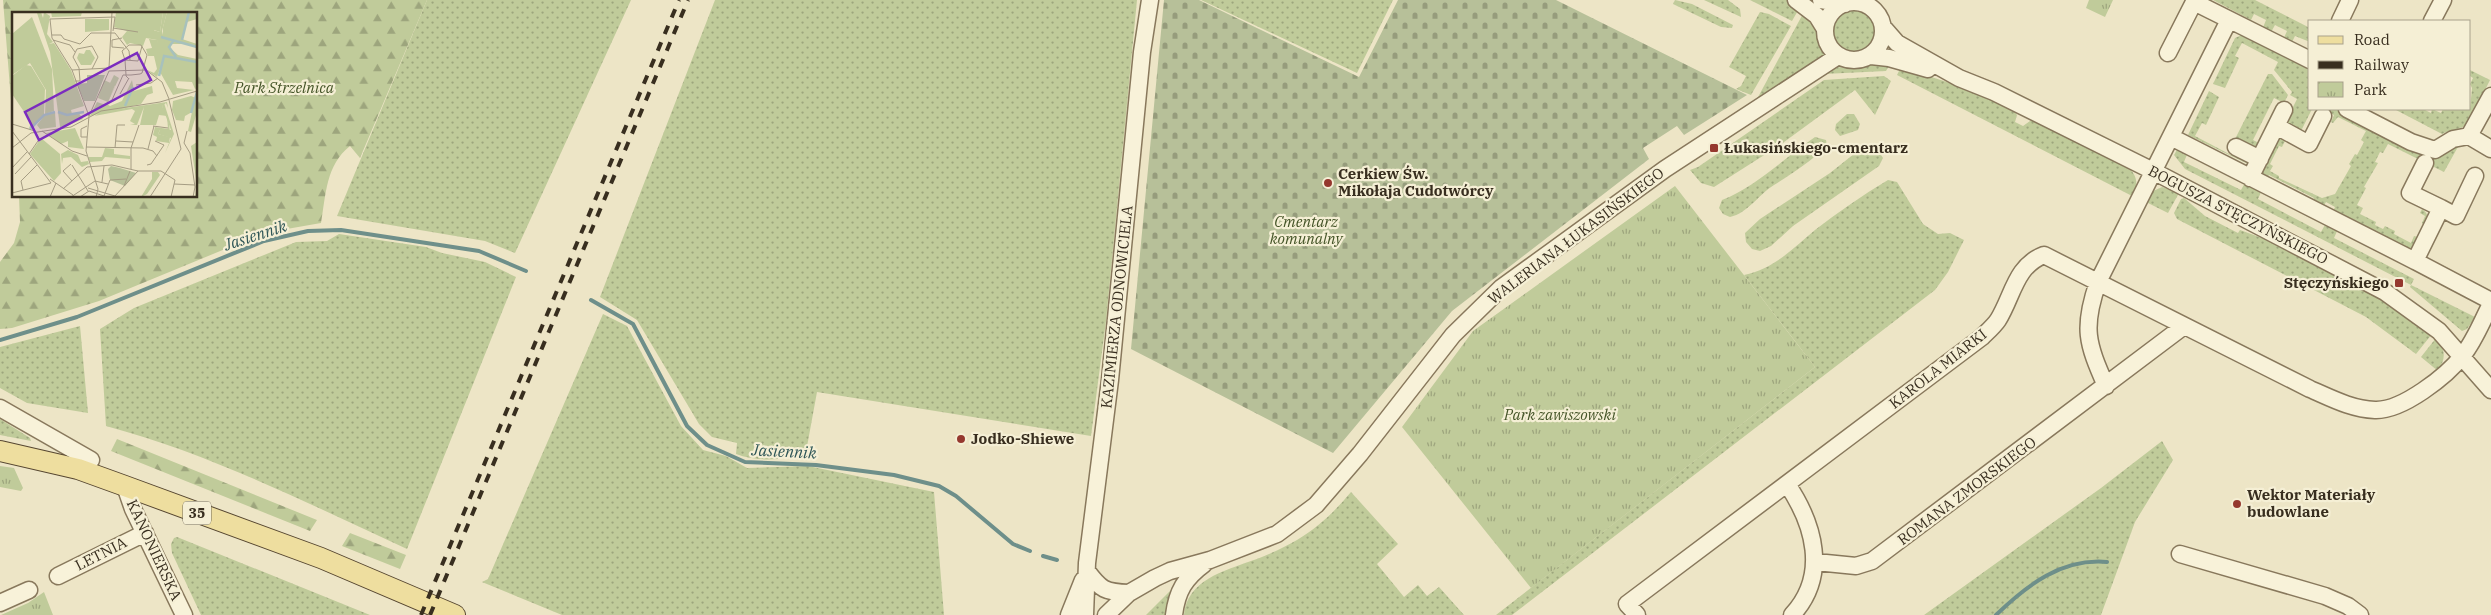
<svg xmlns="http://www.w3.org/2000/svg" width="2491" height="615" viewBox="0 0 2491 615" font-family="'IBM Plex Serif',serif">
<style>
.grass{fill:url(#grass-dots)}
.forest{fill:url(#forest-firs)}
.cemetery{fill:url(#cemetery-stones)}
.park{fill:url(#park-tufts)}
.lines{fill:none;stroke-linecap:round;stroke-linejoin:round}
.stream{stroke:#6e8f8a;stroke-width:4}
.minor-casing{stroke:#88785c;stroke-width:19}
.major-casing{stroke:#564630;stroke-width:22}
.minor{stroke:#f8f2d9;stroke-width:16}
.major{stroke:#eede9f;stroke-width:20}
.rail{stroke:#382e1f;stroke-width:4;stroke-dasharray:9 9;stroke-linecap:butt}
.poi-dot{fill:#95382e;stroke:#f5efd5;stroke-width:2}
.labels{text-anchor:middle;stroke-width:4.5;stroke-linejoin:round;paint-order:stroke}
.shield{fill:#f5efd5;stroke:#716856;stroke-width:1}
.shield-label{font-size:14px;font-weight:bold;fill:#382e1f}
.park-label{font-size:15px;font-style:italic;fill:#445427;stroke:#f5efd5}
.poi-label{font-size:15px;font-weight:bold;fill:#382e1f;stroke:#f5efd5;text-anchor:start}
.street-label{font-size:15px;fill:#382e1f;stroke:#f5efd5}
.water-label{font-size:16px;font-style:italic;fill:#2f5657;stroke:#f5efd5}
.inset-river{fill:none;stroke:#a7c1bc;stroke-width:2.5}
.inset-road{fill:none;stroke:#a59c83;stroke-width:1}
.view{fill:#7b2cbf;fill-opacity:0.15;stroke:#7b2cbf;stroke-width:2.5}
.inset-edge{fill:none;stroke:#382e1f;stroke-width:2.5}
</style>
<defs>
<pattern id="grass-dots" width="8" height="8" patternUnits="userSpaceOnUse" patternTransform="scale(1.25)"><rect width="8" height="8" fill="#c0cb9a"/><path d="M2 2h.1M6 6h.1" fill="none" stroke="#9da57d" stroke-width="1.8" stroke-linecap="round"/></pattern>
<pattern id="forest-firs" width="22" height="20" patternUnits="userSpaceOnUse" patternTransform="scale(1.25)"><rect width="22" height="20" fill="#c0cb9a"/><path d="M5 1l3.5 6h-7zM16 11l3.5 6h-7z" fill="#9da57d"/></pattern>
<pattern id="cemetery-stones" width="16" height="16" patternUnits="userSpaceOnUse" patternTransform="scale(1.25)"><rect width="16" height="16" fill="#b7c099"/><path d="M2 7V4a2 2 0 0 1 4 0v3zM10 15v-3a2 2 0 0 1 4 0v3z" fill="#969c7c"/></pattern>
<pattern id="park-tufts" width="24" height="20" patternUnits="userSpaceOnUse" patternTransform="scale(1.25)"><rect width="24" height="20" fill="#c0cb9a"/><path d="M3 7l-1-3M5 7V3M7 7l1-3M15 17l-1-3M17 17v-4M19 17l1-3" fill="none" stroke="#9da57d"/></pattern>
</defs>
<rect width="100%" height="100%" fill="#ede5c6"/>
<path class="grass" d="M427,0h204l-116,253 -30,-12 -148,-25z
M715,0h422l-31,321 -15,115 -274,-44 -11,60c-22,9 -48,10 -70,2l1,-11 -25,-6 -13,-13 -62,-104 -37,-23z
M1201,0h192l-36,73z
M1675,0l17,4 41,21 -1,3 -11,-1 -48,-23z
M1704,0h24l12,9 1,8z
M1750,0h38l12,7 -8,14z
M2213,0h42l55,28v14l-15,-6 -4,8 -8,-4 4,-9 -12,-6 -5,9 -8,-4 4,-10 -12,-6 -3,6z
M1832 31a22 22 0 1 1 44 0a22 22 0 1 1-44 0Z
M1805,10l11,15 1,15 8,16 -45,31 -23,12z
M1760,12l9,2 22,12 -40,69 -15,-6 5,-3 5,-10 -17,-9z
M2244,34l66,33v42h2l-12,24 -12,-9 -1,-5 10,-20 -7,-4 2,-3 -18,-22 4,-8 -36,-19 -7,13 4,2 -14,30 -12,-4 22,-46z
M1877,62l13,2 -4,7 -62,3 7,-7 26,1z
M1901,67c20,7 109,33 116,48l-2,7 8,4 7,-5h5l91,45c12,9 12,17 8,31l-237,-122z
M2470,70l20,10 -22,44c-8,6 -18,5 -26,10l-46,-24 27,-1 8,4 1,-4 9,4 2,-4h27l2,-21 -2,-4 3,-6 -3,-2z
M2268,74h4l16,21 -4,8 -10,-5 -21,42 10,5 -4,5 -25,-9z
M1884,76l7,5 -16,34 -20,-25 -75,55 -66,42 -13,-4 -11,-13 8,-3 126,-87z
M2209,91l10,6 -13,28 -4,-2 -7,13 36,19 2,-2 17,9 -2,2 -60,-29z
M2323,109h13l95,46 28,-10 -15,27 -56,-28 -5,9 -3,-1 -5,10 3,1 -14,24 2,1 -9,17 6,3 -3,6 16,8 -1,3 8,4 2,-3 10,5 -1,3 17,9 3,-7 4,1 6,-12 -2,-2 3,-7 -5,-3 2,-4c16,11 -3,31 -10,43l-81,-36 4,-9 -9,-5 -5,9 -11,-6 4,-7 -45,-23 -4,7 -5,-8 18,-35 4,-2 4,2 -4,8 -3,-1 -9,18 3,2 -3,5 9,5v2l43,20 13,-4 16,-28 -2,-2 6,-10 2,1 7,-13 -3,-2 5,-9 -28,-14 -5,6 -2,-1 3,-7z
M1847,114h7l6,10 -2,6 -18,6 -5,-6 1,-6z
M1815,137l11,3 1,6c-16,15 -35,28 -53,39 -16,10 -26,28 -44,32l-7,-3 -4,-6 3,-8c35,-14 62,-42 93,-63z
M1875,145l8,13 -4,8 -86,60 -22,20 -11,5 -8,-2 -6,-7 -1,-9 15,-14 70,-46 34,-27z
M2178,148l10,4 -4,10 57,28 5,-9 16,9 -4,9 63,33 5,-9 12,6 -4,9 80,41 -3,6 64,32 -8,12 -5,2 -52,-44 1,-2 -226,-116 -11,-14z
M1888,180l9,2 26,42 15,10 12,-1 14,7 -16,32 -13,18 -423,325h-16l319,-248 -71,-92c31,-7 47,-25 71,-45 23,-18 48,-35 73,-50z
M2162,187l17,6 -11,20 -24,-12 5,-8z
M2184,198l21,18 33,17 2,-3 33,12 102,52 57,40 -16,20 -50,-37 -189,-98 -3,-6 7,-14z
M339,234l87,13 16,6 43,9 31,15 -109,272c-98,-45 -196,-95 -301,-123l-6,-97 34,-21 162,-66 31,-1z
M603,314l24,12 54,100 22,24 23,6 21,12 61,-2 126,26 10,123h-382l-80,-33 6,-3z
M80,326l8,87 -61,-10 -27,-15v-41z
M2436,338c10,12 10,20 2,33l-17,-14z
M0,419l30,19 1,3 -31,-6z
M2162,441l11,19 -38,62 -34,93h-177l177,-127z
M1351,492l47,52 -21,20 27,33 14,-12 9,11 12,-9 25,28h-280c3,-35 40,-44 67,-54 15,-5 32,-13 46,-21 23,-14 37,-28 54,-48z
M177,537l193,78h-169l-29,-62 -1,-9 3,-6z
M1175,586l-7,29h-22z"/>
<path class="forest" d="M3,0h424l-67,158 -10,-12c-24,19 -24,48 -29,77l-57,10 -165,68 -87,27 -12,1v-67l14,-19 6,-21 -1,-26h177v-182h-182v124z
M117,439l200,81 -7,11 -199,-80z
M350,533l56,22 -6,14 -58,-23z"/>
<path class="cemetery" d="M1164,0h35l160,77 39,-77h158l191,95 -63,40 -7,-9 -34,22 6,11 -197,152 -119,142 -202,-104z"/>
<path class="park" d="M2089,0h24l-8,17 -19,-9z
M1675,186l140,181 -284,221 -129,-161 71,-96z
M0,466l14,2 9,20 -2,3 -21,-4z
M44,592l9,23h-52l27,-12z"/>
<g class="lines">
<path class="stream" d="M591,300l42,24 54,102 20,19 38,17 71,3 78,10 45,11 17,10 57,48 17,7
M0,340l77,-23 187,-76 44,-10 33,-1 138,21 47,20
M1043,556l14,4
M1996,615c31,-30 66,-57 111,-53"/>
<g class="minor-casing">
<path id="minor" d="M1796,0l21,16 8,13
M1821,0l24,4
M2195,0l-1,2 116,58
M1825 31a29 29 0 1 1 58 0a29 29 0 1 1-58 0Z
M2340,21l10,-21
M2432,21l11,-21
M1883,27l14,16 62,35 35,14 159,79 232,121 54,39 52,59
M2168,53l26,-51
M1871,56l18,2 39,11
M2347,109l64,33 24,8 18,-11 16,-3 22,-40
M2276,126l33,18 14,-28
M2469,136l22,13
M2171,137l244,124 26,-53 -31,-15 15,-30
M2236,147l24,12
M2250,178l34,-68
M2441,208l15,8 19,-40
M2415,261l76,40
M2106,386c-19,-43 -24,-58 -8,-104l131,-262
M0,408l91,52
M1787,484c27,40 42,91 5,131
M125,486l8,23 51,106
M2180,554l145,42 23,10 12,9
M1816,562l40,4 16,-5 312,-235
M1087,571c14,19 18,21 42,22
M58,576l87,-43
M0,603l29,-13
M1069,615l14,-35
M1085,615l2,-52 23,-183 32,-328 8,-52
M1106,615l23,-22 26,-15 15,-7 40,-11 67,-26 39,-29 44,-51 93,-119 48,-47 164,-119 173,-113
M1174,615c3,-24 11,-37 30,-51
M1637,615l-10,-11 355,-267c5,-5 12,-11 16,-17 15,-24 17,-54 46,-65l266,134c21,9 41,20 65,21 27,1 72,-34 88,-55 12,-15 19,-34 28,-51"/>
</g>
<g class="major-casing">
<path id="major" d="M0,451l78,18 47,17 196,72 134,57"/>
</g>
<use href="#minor" class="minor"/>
<use href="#major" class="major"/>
<path class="rail" d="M421,615l258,-615
M430,615l258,-615"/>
</g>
<g class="poi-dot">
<rect x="1709" y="143" width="10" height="10" rx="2.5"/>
<circle cx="1328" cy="183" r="5"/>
<rect x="2394" y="278" width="10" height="10" rx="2.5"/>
<circle cx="961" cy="439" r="5"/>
<circle cx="2237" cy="504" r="5"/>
</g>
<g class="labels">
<rect class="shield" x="183" y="501.5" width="28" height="23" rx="4"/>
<g class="shield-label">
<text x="197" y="518">35</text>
</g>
<g class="park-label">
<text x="284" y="93">Park Strzelnica</text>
<text x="1306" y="227">Cmentarz<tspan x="1306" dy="17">komunalny</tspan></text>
<text x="1560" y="420">Park zawiszowski</text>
</g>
<g class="poi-label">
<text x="1724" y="153">Łukasińskiego-cmentarz</text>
<text x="1338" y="179">Cerkiew Św.<tspan x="1338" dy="17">Mikołaja Cudotwórcy</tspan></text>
<text x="2389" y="288" text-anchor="end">Stęczyńskiego</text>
<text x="971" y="444">Jodko-Shiewe</text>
<text x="2247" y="500">Wektor Materiały<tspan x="2247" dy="17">budowlane</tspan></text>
</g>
<g class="street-label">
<text transform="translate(2238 215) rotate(27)" y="5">BOGUSZA STĘCZYŃSKIEGO</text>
<text transform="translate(1576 236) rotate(-37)" y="5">WALERIANA ŁUKASIŃSKIEGO</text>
<text transform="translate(1117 307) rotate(-84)" y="5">KAZIMIERZA ODNOWICIELA</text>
<text transform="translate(1938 369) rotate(-38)" y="5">KAROLA MIARKI</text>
<text transform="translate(1967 491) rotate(-37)" y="5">ROMANA ZMORSKIEGO</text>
<text transform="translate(154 550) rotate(65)" y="5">KANONIERSKA</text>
<text transform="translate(101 554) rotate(-27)" y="5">LETNIA</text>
</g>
<g class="water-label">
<text transform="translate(255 235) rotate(-18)" y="6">Jasiennik</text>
<text transform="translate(784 451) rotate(3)" y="6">Jasiennik</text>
</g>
</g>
<g transform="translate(12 12)">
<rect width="185" height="185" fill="#ede5c6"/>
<path d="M29,0l2,6 1,-6 6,4 -3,18 6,8 -4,2 5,-1 17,27 13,36 -13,4 1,4 6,-2 5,7 -14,6 -9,2 -10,-75 -13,-39zM39,0h31l-1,4 -29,1zM104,0h47l-3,20 -6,-2v5l-8,3 -3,8 -13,-3 -3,2 -5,-8 5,-6 -13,-4zM155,0h30v7l-10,3 -5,17 15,5v3l-12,-3h-14l-1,4 8,7 19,4v29l-2,1 -3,-7 -17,-1 2,7 17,2 -21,5 -13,-23 4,-15 -7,20 -12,-8 9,4 3,-4 -3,-13h-6l-2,-7 6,-1 -3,-9 8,1 3,9 3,-5v-17zM20,5l20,52 2,42 -9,3 1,-24 -16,-27 -18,12v-41zM73,7h24v11l-24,2zM74,38h4l5,8 -4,7h-10l-4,-7 2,-5 5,1zM102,63l5,3 -12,26 3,2 12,-5 10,-21 2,11 18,-5 1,7 -6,2 -6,9 -51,12 7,-14 9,3 9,-19 -5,-3zM185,81v19l-6,20 -3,-1 4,-19 -7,4 -1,5 -8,-1 -4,-10 1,-9 18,-5 5,2zM155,90l1,6 -2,-5 -4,3 6,11 2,15 -10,-2 -2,4 12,3 -1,6 -13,-2 1,-4 -4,-2 2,-8 13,2 -1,-13 -8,-1 -3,10h-16l4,-18 -7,18h-7l5,-1 -5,-3 5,-10 -3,-2 -38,7 11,-5zM43,100l1,15 -16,2 -3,-4 7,-9zM63,116l9,21 -16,-2v-6l-7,3 -15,-11zM185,130v55h-2l2,-12 -6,-39z" fill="#c0cb9a"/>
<path d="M151,0h4l-5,19 3,12 -7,12 -1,-15 -11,-2v-3h8l-1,-5 7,2zM14,53l5,1 14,23 -1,25 -15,15 2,-7 -19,-28v-18zM152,91l10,31 -9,19 6,-15 -13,-4 2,-4h11l-9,-24z" fill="#c0cb9a"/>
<path d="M75,63h18l-10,26h-11l-7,-17 10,-1zM99,154l9,2 16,5 -11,13 -15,-6 -2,-11z" fill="#b7c099"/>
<path d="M92,68l11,5 -7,17 -10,-4zM29,126l19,16 1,19 -7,8 -24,-27zM93,136l9,1v5l16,2v3l-25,-2 -3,4 -12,1 -2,-5h14zM56,138l10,5 3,7 7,-1 1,3 -7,3 -11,-10 -8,1 -1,6 -1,-10zM140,160h6l2,3 -13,19 -6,3 11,-18z" fill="#c0cb9a"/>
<path class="inset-river" d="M149,25l36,10M162,28l-5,7 7,10M170,28l7,-28M147,64l5,-20 33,6M113,94l8,-19M46,100l9,3 17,-3M179,101l6,-21M18,117l14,-14 11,-3"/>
<path class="inset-road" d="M101,16l25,4M40,23h9l3,4 16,5 11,-11h24l14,18 1,9M110,26l-10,2v7l12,1M41,28l17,5 5,7M80,34l6,11 -6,12M65,37l15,-3M113,48l13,1 4,-15M97,56l3,-56M60,58l37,-2M97,59l37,-1 16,12 7,17M63,69h5l-1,-13 -6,-11 4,-8M124,73l15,-2 7,-5M108,82l9,-16M100,88l11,-25h8l9,-1 2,-1 5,-18 -6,-10h-12l-7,6 3,9 1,15v1l3,3M77,104l-17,-46 -20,-32 -2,-19 65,-2 -2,14M0,112l23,7M75,114l-6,3v8h6M141,114l15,2M0,119l39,52M30,119l30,20 15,5M175,119l-3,12 6,10 5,34 -2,10M104,129l17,1M74,135l57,1 10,3 4,5M0,136l19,-15 40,-6 30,-16 59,-9 37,-11M103,136l2,-23h8M136,137l6,-23M17,142l11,-16M59,152l-8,7 9,10M60,153l16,26M135,153l4,-1 13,-19 -9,-4M0,156l15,-16M119,157v-21l8,-23M3,162l16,-17M38,167l23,16M90,170l2,-16M162,172l21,1M112,174l6,-15M76,176l27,8M51,177l24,-22 25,-2 26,6h23l14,9 -4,17M11,178l-2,-9 16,-16M0,181l39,-10M92,184l6,-16 16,-1M38,185l6,-14M59,185l24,-16 13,3M68,185l9,-6 15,5M84,185l2,-8 -12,-38 3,-35 20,-45M102,185l24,-26M138,185l31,-48 -12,-49"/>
<path class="view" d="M125,41l14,27 -112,60 -14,-28z"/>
<rect width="185" height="185" class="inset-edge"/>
</g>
<rect x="2308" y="20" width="162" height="90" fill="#f5efd5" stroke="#a9a28c"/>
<rect x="2318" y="36" width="25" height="8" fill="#eede9f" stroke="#a9a28c"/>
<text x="2354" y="45" font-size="15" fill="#382e1f">Road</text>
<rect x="2318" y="61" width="25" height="8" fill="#382e1f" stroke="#a9a28c"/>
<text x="2354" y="70" font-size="15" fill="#382e1f">Railway</text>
<rect x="2318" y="82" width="25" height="15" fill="url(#park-tufts)" stroke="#a9a28c"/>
<text x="2354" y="95" font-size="15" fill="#382e1f">Park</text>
</svg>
